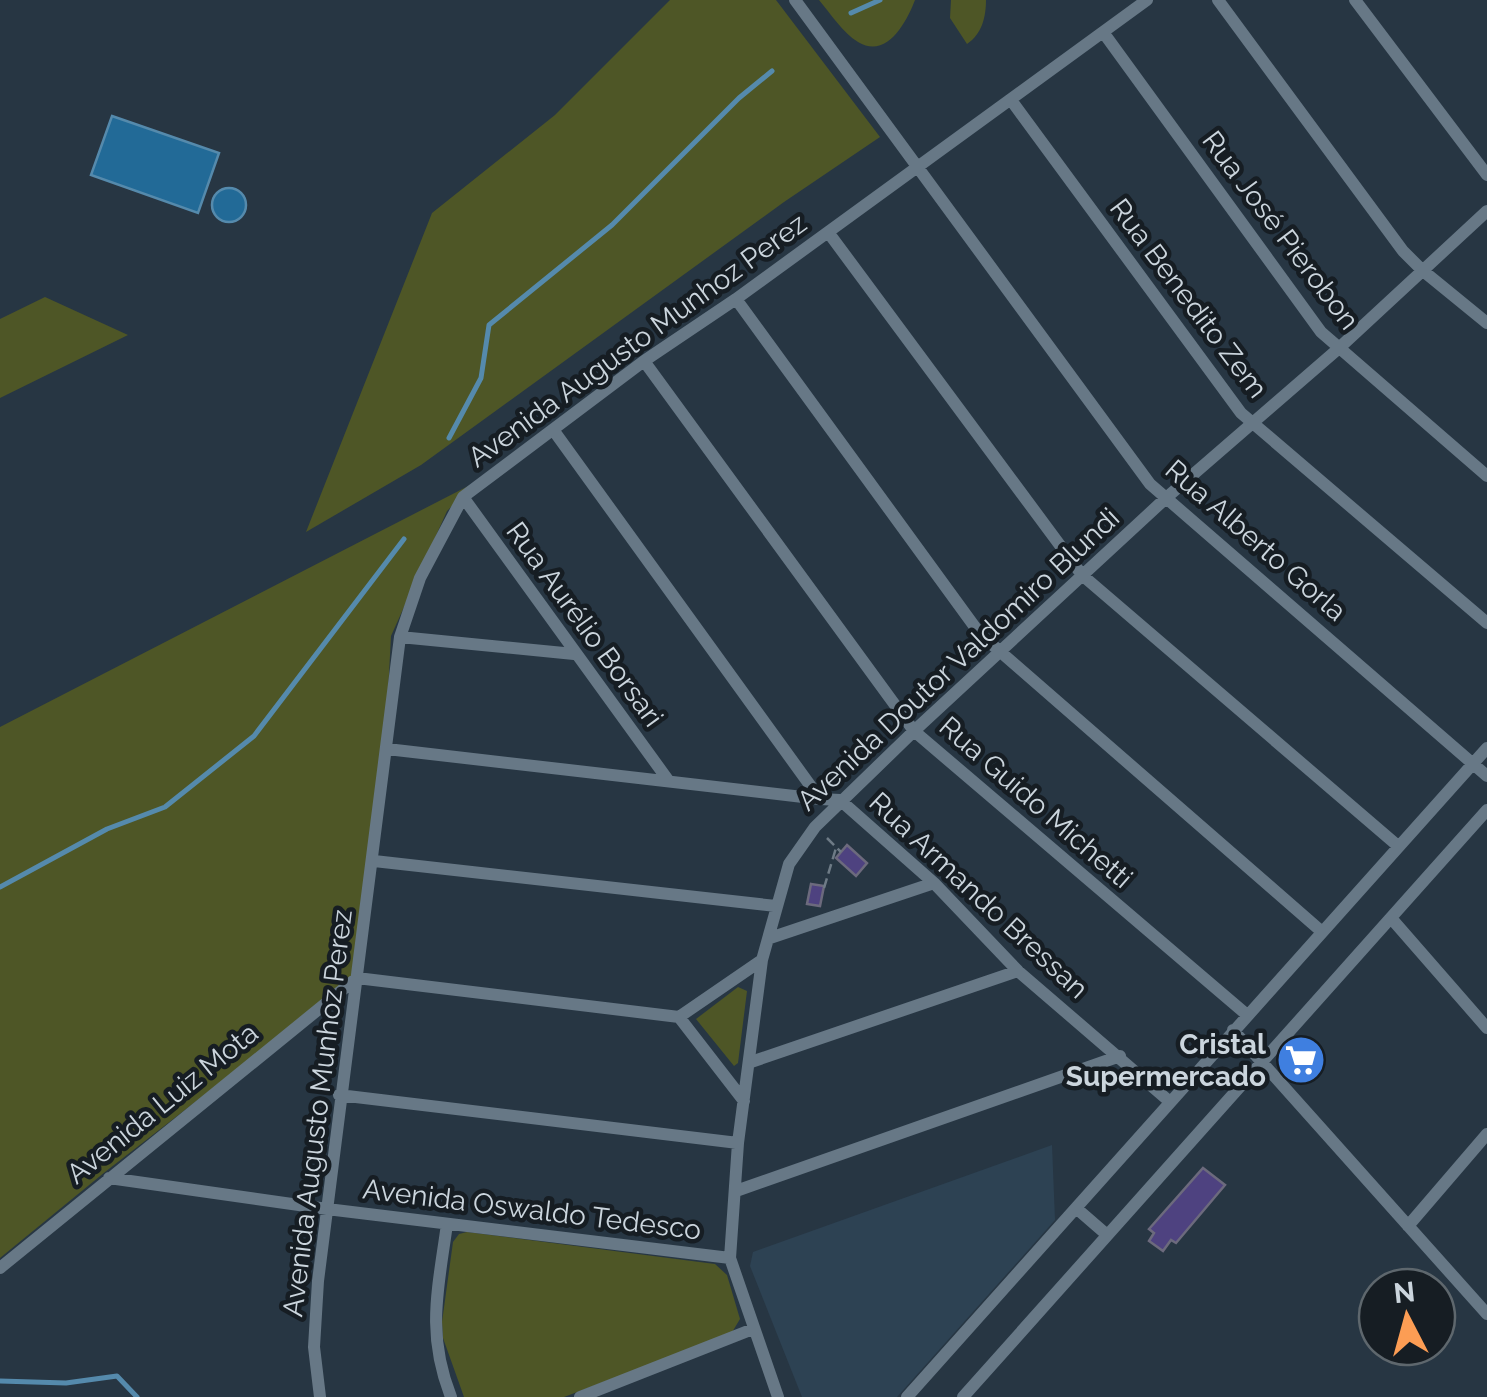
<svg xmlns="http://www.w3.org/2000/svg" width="1487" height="1397" viewBox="0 0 1487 1397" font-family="Raleway,sans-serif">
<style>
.built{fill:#2d4253}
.green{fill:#4e5626}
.water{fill:#226a97;stroke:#558aac;stroke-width:2.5}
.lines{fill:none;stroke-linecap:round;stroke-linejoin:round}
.stream{stroke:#558aac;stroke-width:5}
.building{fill:#4e4280;stroke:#6c6a7d;stroke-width:2.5}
.path{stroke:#6e7b86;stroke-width:2.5;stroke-dasharray:10 5;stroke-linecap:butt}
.street{stroke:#677886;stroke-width:12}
.labels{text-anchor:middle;stroke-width:9;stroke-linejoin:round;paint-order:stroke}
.street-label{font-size:28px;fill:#cbd5dd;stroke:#161d23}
.poi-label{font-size:28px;font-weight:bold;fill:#cbd5dd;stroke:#161d23;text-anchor:end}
</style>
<rect width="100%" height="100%" fill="#273643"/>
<path class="built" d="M1052,1145l3,75 -158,177h-95l-52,-131 3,-14z"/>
<path class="green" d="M670,0h106l104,137 -96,65 -363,263 -115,67 126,-319 123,-98z
M819,0h96c-8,21 -28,60 -57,42 -15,-9 -28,-29 -39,-42z
M951,0h35c0,17 -4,34 -19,44l-17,-26z
M45,297l83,38 -128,63v-79z
M476,482l-29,29 -56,125 -6,114 -30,228 -250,194 -105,86v-531z
M738,987l9,4 -9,72 -4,3 -38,-47z
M467,1232l248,32 12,11 13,44 -9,15 -167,63h-100l-21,-59 -1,-16 11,-80 6,-8z"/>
<path class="water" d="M112,116l107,37 -21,60 -107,-38z
M212 205a17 17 0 1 1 34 0a17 17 0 1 1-34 0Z"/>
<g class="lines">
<path class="stream" d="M851,13l29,-13
M449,438l32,-60 8,-53 123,-100 127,-127 33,-27
M0,887l107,-58 58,-22 89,-71 150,-197
M0,1381l66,2 51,-7 20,21"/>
</g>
<path class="building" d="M847,845l20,18 -11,13 -20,-18z
M811,884l13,2 -4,20 -13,-2z
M1203,1168l22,17 -49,58 -5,-3 -8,11 -14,-10 5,-8 -5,-4z"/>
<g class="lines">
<path class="path" d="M827,838l14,14
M824,888l12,-40"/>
<path class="street" d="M795,0l355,484 337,292
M1218,0l185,251 19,19 65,53
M1355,0l132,175
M1103,32l218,300 166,144
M1011,100l230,313 246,210
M828,232l254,343 316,271
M736,299l244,335 341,297
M644,361l270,370 332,283
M554,431l266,368 20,1 94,83 84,88 151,130
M463,497l205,283
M400,637l174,17
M387,749l433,50
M374,861l402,45
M1391,918l96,110
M770,938l164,-55
M679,1017l65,84
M1233,1030l254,284
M751,1062l267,-91
M339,1095l399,48
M109,1178l218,31 403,49
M736,1191l384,-135
M1076,1208l30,26
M447,1224c-9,66 -21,109 4,173
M1408,1226l79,-92
M0,1268l357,-290 322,39 83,-57
M320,1397l-6,-50 4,-66 82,-644 20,-59 43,-81 181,-136 92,-62 411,-299
M580,1397l173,-68
M778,1397l-48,-139 8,-115 24,-183 27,-96 26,-37 99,-96 252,-233 172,-149 149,-138
M907,1397l580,-649
M963,1397l524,-587"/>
</g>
<defs>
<g id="supermarket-disc" transform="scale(2.5)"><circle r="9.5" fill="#3f7fe0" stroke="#161d23"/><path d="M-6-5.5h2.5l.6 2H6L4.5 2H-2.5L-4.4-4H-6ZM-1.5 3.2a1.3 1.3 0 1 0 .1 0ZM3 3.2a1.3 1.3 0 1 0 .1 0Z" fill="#fff"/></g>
</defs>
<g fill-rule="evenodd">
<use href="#supermarket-disc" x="1301" y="1060"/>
</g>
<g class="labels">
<g class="street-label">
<text transform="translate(1281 230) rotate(53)" y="10">Rua José Pierobon</text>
<text transform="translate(1189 298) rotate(53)" y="10">Rua Benedito Zem</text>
<text transform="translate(637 340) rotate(-36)" y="10">Avenida Augusto Munhoz Perez</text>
<text transform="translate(1256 540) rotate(41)" y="10">Rua Alberto Gorla</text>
<text transform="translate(585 624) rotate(54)" y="10">Rua Aurélio Borsari</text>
<text transform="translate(958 659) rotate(-43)" y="10">Avenida Doutor Valdomiro Blundi</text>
<text transform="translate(1036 802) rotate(41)" y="10">Rua Guido Michetti</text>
<text transform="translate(979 895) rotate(43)" y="10">Rua Armando Bressan</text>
<text transform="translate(162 1103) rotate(-39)" y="10">Avenida Luiz Mota</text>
<text transform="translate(317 1113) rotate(-83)" y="10">Avenida Augusto Munhoz Perez</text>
<text transform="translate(532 1209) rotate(7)" y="10">Avenida Oswaldo Tedesco</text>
</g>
<g class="poi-label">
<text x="1266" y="1054">Cristal<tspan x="1266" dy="32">Supermercado</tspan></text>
</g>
</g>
<g transform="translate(1407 1317) rotate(354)"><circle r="48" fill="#161d23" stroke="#5e676d" stroke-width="2.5"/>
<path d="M0-8L18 38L0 25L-18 38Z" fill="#fc9d54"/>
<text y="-15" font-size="28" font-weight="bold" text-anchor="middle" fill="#cbd5dd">N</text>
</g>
</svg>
